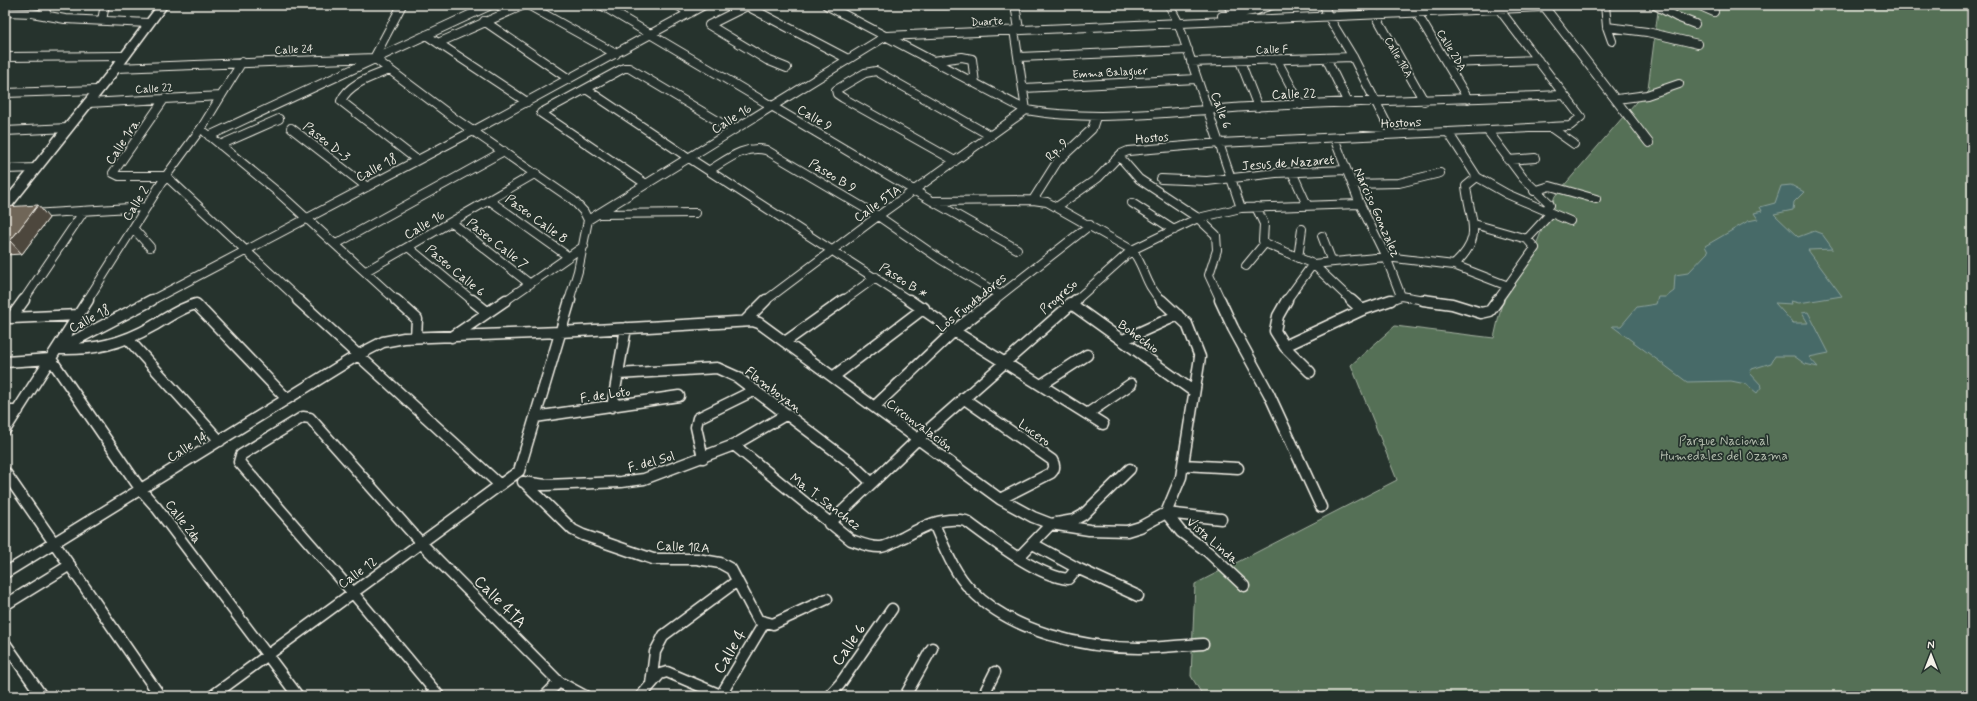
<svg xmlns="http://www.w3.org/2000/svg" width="1977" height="701" viewBox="0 0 1977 701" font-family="Mynerve,sans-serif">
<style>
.green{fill:#547057;stroke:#a4b0a0}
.water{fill:#466b68;stroke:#8ca19b}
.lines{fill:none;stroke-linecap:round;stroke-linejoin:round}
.street-far1-casing{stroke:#f4f1e8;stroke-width:10}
.street-casing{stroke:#f4f1e8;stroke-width:13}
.secondary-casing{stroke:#f4f1e8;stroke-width:3}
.street-far1{stroke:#26332d;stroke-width:8}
.street{stroke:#26332d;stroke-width:10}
.secondary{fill:#26332d;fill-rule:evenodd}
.wall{fill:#60584d;stroke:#f4f1e8}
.shaded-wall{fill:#4e473e;stroke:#f4f1e8}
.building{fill:#706659;stroke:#f4f1e8}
.labels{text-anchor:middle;stroke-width:3.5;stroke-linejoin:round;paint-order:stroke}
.far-street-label{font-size:11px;fill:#f4f1e8;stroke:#26332d}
.street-label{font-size:13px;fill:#f4f1e8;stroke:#26332d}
.park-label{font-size:13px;fill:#b4bdae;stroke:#26332d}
.near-street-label{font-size:16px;fill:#f4f1e8;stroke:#26332d}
</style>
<rect width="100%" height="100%" fill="#26332d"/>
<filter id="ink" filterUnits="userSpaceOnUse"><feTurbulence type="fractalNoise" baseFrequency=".025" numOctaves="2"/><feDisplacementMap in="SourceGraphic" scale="8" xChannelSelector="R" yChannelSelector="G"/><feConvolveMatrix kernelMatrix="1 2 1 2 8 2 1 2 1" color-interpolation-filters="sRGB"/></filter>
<g filter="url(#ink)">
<path class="green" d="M1667,5h305v691h-769l-12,-20 4,-92 202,-104 -46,-115 44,-39 99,12 8,-35 27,-40 26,-67 93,-108 10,-77z"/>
<path class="water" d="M1791,185l13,7 -10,10 -1,8 -19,4 24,23 16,-6 8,3 11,15 -25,1 34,46 -43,7 -8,-2 1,3 -17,-1 18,20h15l-6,-10 6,-1 21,41 -20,4 9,10 -13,-3 -11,-8h-19l-4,7 -19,6 -2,4 12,13 -5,7 -11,-9 -15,-3 -44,1 -75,-56h9l16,-19 19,-3 2,-7h8l8,-6 1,-16 13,-2 20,-21 -3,-6 43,-25 10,-2 -4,-6 8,-2 -2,-4 15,-4 6,-17z"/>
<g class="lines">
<g class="street-far1-casing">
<path id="street-far1" d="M47,5l-2,4 2,7
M498,5l9,6
M528,5l88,49
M601,5l331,196 85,48
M677,5l13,8
M826,5l200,105c74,13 149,1 223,-3 105,-6 210,-8 315,-12
M921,5h26
M1015,5l4,24
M1169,5l9,17 63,186
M1228,5l5,9
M1324,5l4,11 25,41 39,77
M1370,5l54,96
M1412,5l56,94
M1543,5l106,138
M1605,5l2,22 5,14
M1655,5l22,12 18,7
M1698,5l16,7
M5,12l27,1 33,6 83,4
M1222,16l35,-6 15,-5
M102,20l3,-15
M484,21l85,58
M1607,27l40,5 51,12
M1014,30l12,80
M426,35l101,67
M438,43l86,-38
M5,57l118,-1
M1019,57l169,-7
M374,58l28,-53
M1326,58l22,45
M1277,60l24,45
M933,61l29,-4 10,2 3,24
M1240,61l18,46
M1191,62l162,-5
M1447,63l91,-3
M116,68l258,-10 80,60 119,82 11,12 4,8 -10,51 -9,30
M787,68l-20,-8 -58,-35 38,-19 101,53
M389,70c-17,7 -40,13 -48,31l76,59
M1024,88l172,-9
M586,89l103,69 221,143
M5,93l92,-3
M165,98l-52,75 6,3h47l134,125
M1617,99l30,-4 32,-11
M88,103l133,-7
M1550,127l24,17
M291,128l76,59
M1487,130l36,48 26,25 1,2 -4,5
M5,131l63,-3
M1448,132l29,45 30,17 63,27
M206,133l74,61 117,107
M209,136l282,-131
M1334,138l26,66 26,53 15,39
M220,145l59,-26
M1119,156l20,23 59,39 18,17 1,15 -8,25 12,26
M1508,160l27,-2
M955,161l-112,-63 -6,-4 -1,-4 29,-17 11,-2 115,65
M5,169l32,-1
M710,170c18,-11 34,-25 56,-20l112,66 62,43 60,36
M1292,172l15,33
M1161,179l46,2 69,-8 70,-3
M646,184l-105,-71 83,-45h5l104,62
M1352,184l47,-1 41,-10
M1534,191l16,-5 46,13
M489,200l80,57
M1033,200l24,-38 35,-33 4,-12
M932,201l101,-1 14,2 85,48c14,18 12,34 30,51
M1132,203l42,27
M1058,206l40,-28 23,-24 7,-3 92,-8 350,-17 11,-9 -85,-112
M1256,207l8,17 -1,17 2,2 48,21 39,37
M32,214l114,-7
M600,214l96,-1
M588,220l298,-184 658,-29
M451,222l79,62
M1474,224l53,15 8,9 -38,53
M133,228l17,19
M1322,236l10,26
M1527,239l24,-26
M336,244l168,-93
M408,247l65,54
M1298,258l4,-29
M1454,265l54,21
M1246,266l19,-23
M366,271l170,-98
M23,301l61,-90
M87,301l79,-125 36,-49 40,-65
M150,301l323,-170 231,-126
M505,301l79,-55
M765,301l113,-85 148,-106
M843,301l33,-24
M993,301l97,-76
M1075,301l57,-51 66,-32 43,-10 119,-4
M1286,301l27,-37 73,-7 68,8c31,-29 16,-43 12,-79l11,-9
M1388,301l13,-5 29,5"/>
</g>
<g class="street-casing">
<path id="street" d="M24,300l-13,18 68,-3
M298,300l202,185
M396,300l21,19 -1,18
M472,300l15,12
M909,300l45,31 149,93
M1220,300l13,28 36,66 52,113
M1287,300l-9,16 -3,15 10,16 25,25
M1351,300l11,10
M1423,300l29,4 29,9 9,-2 8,-11
M1070,303l123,88
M746,320l20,-20
M452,337l54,-37
M128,339l92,102
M1123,340l55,-25
M785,342l59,-42
M1285,346l77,-36 29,-10
M58,349l94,-49
M59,349c35,1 63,-5 94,-23 14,-8 27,-18 43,-22l91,95
M51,359l90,131 15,17 142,189
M5,362l46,-3
M618,374l99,-6 20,9 114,86 21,20
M833,377l91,-69
M1041,385l46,-30
M963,398l89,62c3,5 3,9 -1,13l-51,26
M612,407l14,-79
M874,407l80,-76 40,-31
M5,411h13
M1087,414l44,-30
M535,417l144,-21
M5,430l83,-130
M734,445l117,95c9,3 20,8 30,7 8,-1 16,-7 23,-10 20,-11 39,-21 62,-16 26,19 71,55 102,58l9,-11
M703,458l-7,-31 2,-9 57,-28
M1183,465l55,3
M5,472l155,224
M523,482l23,3 75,-3 23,-3 90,-34 53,-31
M524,482l49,48 10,5 70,24h44l23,4 11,6 27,51 15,4 54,-25
M1166,513l15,19 27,20 36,34
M1166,513l55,6
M829,524l89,-85 158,-139
M934,524c10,22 19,48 37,66 41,42 112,58 168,58 22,0 43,-3 64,-4
M1033,544l44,24 61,28
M1019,557l32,-33 23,-4 9,-5 47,-46
M5,573l353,-218 25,-13 21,-4 156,-6 193,-11 6,2 241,176 33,18 18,7 38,6 38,1 13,-4 26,-14 15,-36 19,-120 -13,-33 -26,-24
M5,605l65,-40
M5,643l37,53
M651,684l4,-32 9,-17 73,-54
M721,695l43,-72
M212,696l307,-225 51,-171
M439,696l-86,-103 -114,-131 2,-7 62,-38 7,1 111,125 138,139 26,14
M545,696l14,-14
M641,696l19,-22 7,-2 56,24
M829,696l11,-12 52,-75
M905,696l27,-48
M983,696l12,-24"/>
</g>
<g class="secondary-casing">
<path id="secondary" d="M158,5h10l-48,65 -111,140 -4,1v-12l107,-133z"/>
</g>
<use href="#street-far1" class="street-far1"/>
<use href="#street" class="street"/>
<use href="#secondary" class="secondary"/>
</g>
<path class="wall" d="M5,207l44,11 -27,36 -17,1z"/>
<path class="shaded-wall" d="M38,205l11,13 -27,36 -12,-13z"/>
<path class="building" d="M38,205l-28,36h-5v-34z"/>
</g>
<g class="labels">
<g class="far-street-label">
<text transform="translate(987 21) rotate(-3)" y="4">Duarte</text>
<text transform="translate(294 49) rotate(-2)" y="4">Calle 24</text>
<text transform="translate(1272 49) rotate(-2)" y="4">Calle F</text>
<text transform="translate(1452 50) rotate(59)" y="4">Calle 2DA</text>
<text transform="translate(1399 57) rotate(60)" y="4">Calle 1RA</text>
<text transform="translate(1110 72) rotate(-3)" y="4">Emma Balaguer</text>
<text transform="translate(154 88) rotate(-3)" y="4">Calle 22</text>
</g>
<g class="street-label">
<text transform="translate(1294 93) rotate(-2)" y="5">Calle 22</text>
<text transform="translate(1222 110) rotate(70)" y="5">Calle 6</text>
<text transform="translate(815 117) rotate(31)" y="5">Calle 9</text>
<text transform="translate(731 118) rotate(-32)" y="5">Calle 16</text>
<text transform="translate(1401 122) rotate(-3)" y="5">Hostons</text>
<text transform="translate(1152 137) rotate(-5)" y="5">Hostos</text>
<text transform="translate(122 141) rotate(-57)" y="5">Calle 1ra.</text>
<text transform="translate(327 141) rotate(38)" y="5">Paseo D-3</text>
<text transform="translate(1056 149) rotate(-45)" y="5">Rp. 9</text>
<text transform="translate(1288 162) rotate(-4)" y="5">Jesus de Nazaret</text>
<text transform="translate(376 167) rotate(-28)" y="5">Calle 18</text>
<text transform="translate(833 175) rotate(31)" y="5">Paseo B 9</text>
<text transform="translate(135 203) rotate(-58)" y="5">Calle 2</text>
<text transform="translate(877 203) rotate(-35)" y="5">Calle 5TA</text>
<text transform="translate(1378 212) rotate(66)" y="5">Narciso Gonzalez</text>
<text transform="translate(537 218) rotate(36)" y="5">Paseo Calle 8</text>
<text transform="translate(424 224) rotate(-30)" y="5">Calle 16</text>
<text transform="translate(498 243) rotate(38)" y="5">Paseo Calle 7</text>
<text transform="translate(456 270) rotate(40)" y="5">Paseo Calle 6</text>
<text transform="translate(904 280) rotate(33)" y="5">Paseo B *</text>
<text transform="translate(1058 296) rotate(-41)" y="5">Progreso</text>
<text transform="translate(971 302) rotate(-39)" y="5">Los Fundadores</text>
<text transform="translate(89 318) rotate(-28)" y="5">Calle 18</text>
<text transform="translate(1139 336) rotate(36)" y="5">Bohechio</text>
<text transform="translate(774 389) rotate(37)" y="5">Flamboyan</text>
<text transform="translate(605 394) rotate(-8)" y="5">F. de Loto</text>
<text transform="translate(920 424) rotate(36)" y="5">Circunvalación</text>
<text transform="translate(1035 432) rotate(35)" y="5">Lucero</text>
<text transform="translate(187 446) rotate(-32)" y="5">Calle 14</text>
<text transform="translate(651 461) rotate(-15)" y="5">F. del Sol</text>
<text transform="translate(826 501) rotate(37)" y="5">Ma. T. Sanchez</text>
<text transform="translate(184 521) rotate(53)" y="5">Calle 2da</text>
<text transform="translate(1213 540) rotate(41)" y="5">Vista Linda</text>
<text transform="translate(683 546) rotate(3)" y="5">Calle 1RA</text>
<text transform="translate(357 572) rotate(-36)" y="5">Calle 12</text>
</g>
<g class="park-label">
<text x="1724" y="445">Parque Nacional<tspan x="1724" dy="15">Humedales del Ozama</tspan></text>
</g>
<g class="near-street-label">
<text transform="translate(501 601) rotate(45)" y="6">Calle 4TA</text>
<text transform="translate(848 644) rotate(-55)" y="6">Calle 6</text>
<text transform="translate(729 651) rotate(-59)" y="6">Calle 4</text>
</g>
</g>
<rect width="1977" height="701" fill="none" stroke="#26332d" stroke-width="20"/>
<rect x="10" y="10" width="1957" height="681" fill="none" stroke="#f4f1e8" stroke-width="1.5" filter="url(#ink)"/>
<g transform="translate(1931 655)" stroke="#26332d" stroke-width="3" paint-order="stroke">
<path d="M0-3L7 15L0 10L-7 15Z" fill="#f4f1e8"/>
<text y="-6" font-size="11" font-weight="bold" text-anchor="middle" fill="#f4f1e8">N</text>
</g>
</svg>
